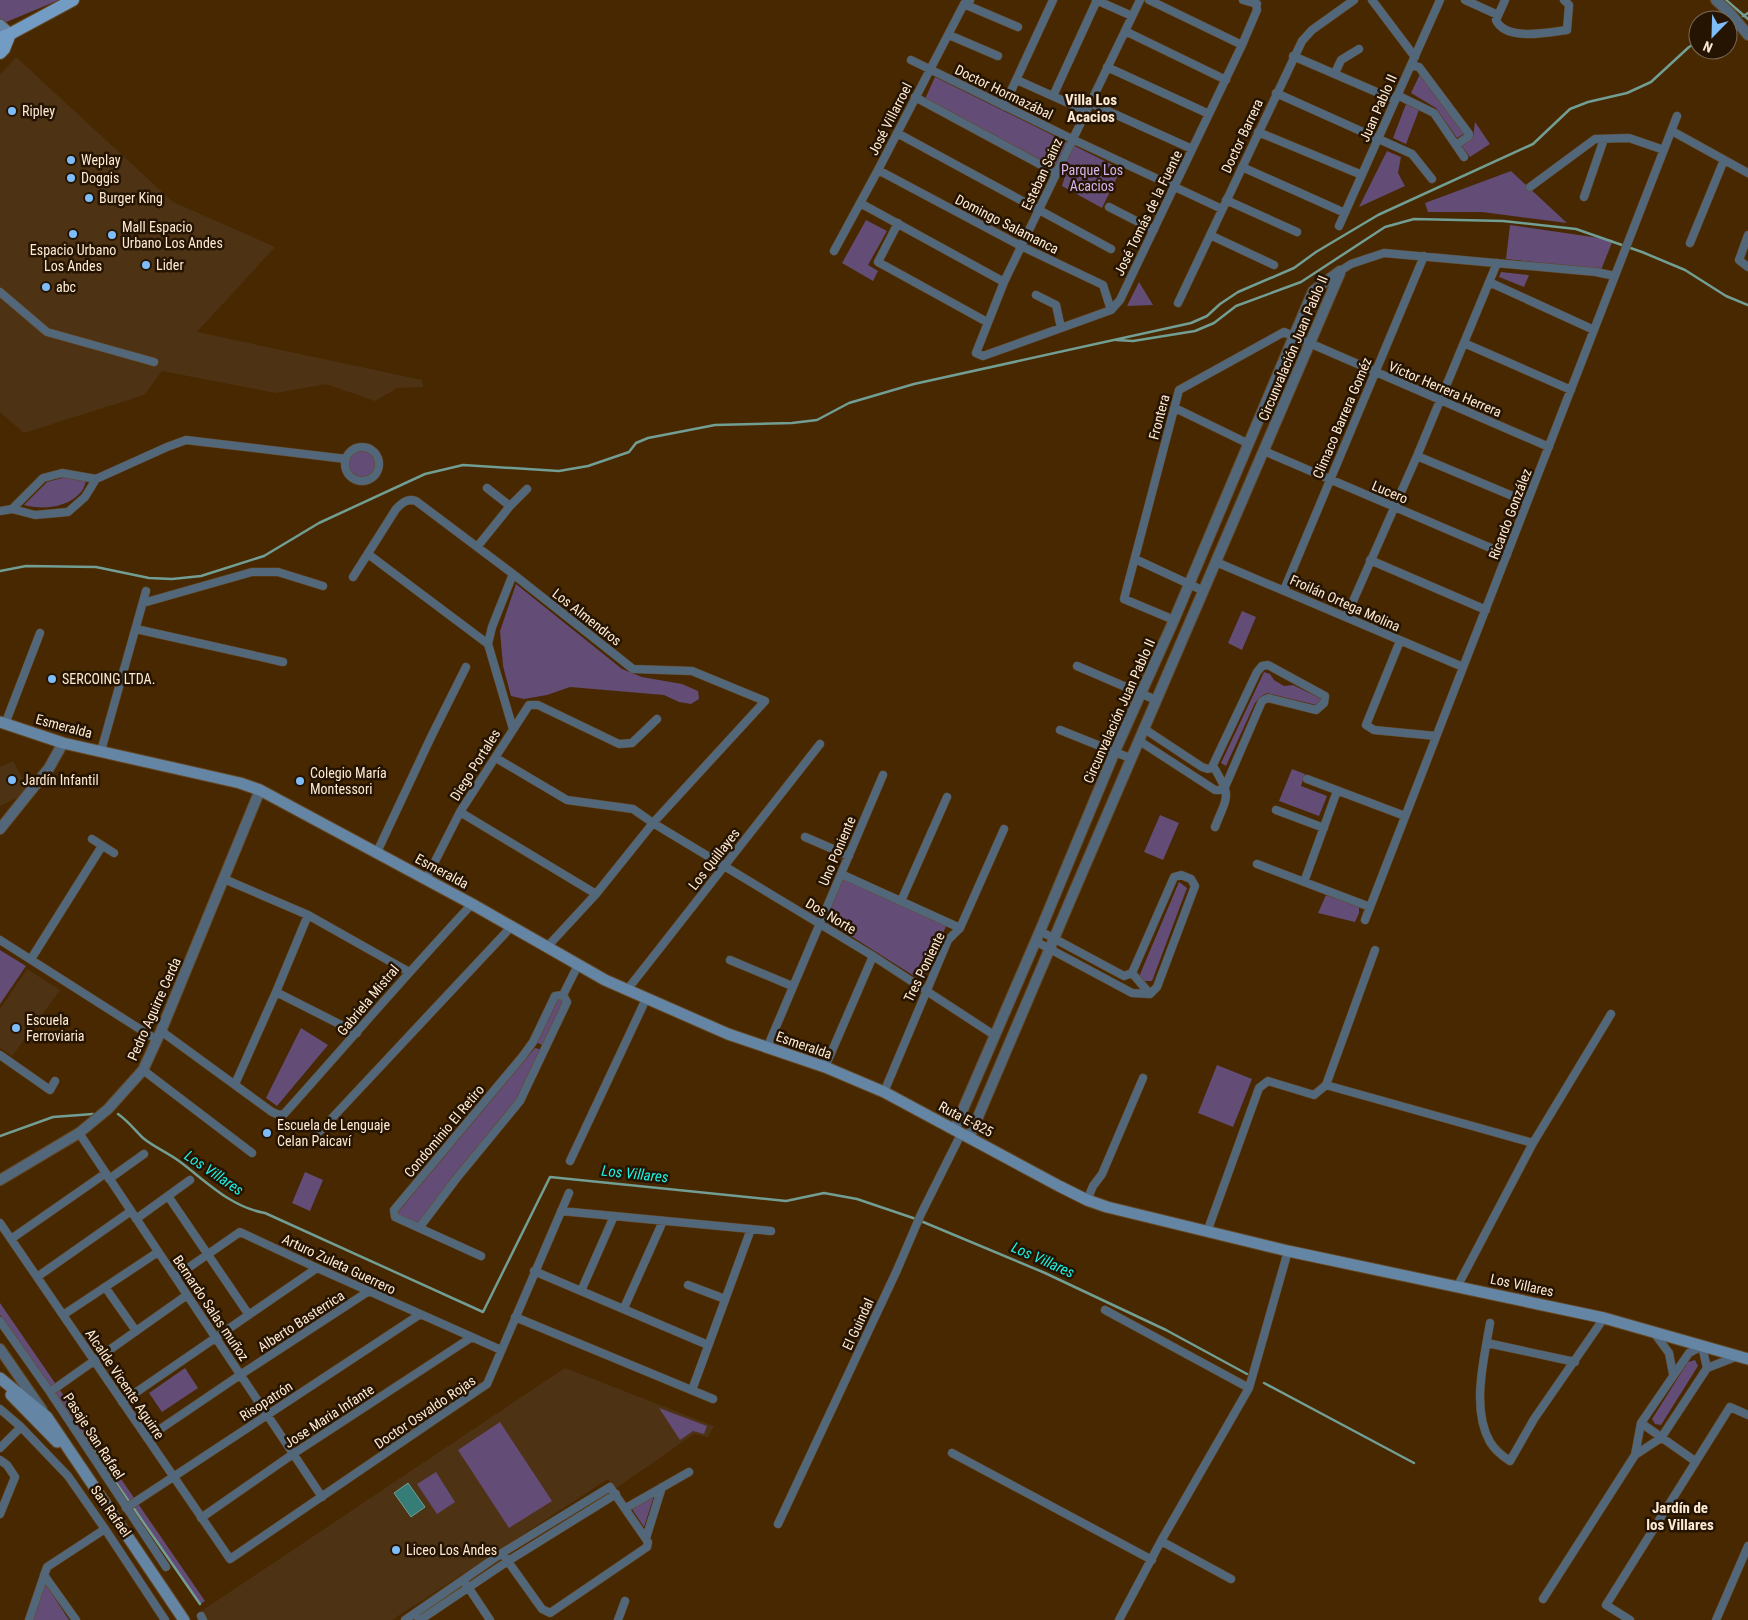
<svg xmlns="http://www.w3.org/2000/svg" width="1748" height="1620" viewBox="0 0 1748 1620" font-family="'Roboto Condensed',sans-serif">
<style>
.built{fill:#4d3314}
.green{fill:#634c76}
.water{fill:#367d78;stroke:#729e94}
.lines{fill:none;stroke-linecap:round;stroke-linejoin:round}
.stream{stroke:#729e94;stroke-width:2.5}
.minor-casing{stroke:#644722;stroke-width:9}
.tertiary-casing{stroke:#644722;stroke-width:12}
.secondary-casing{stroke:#644722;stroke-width:13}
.primary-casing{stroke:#644722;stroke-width:14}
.minor{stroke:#53677a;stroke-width:8}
.tertiary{stroke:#53677a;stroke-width:10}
.secondary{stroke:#6585a4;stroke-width:11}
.primary{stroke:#739cc4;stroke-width:12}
.poi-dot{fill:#7fbdfa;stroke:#251401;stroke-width:2}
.labels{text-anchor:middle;stroke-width:5;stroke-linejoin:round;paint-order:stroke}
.street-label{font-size:14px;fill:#feead5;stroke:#251401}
.poi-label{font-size:14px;fill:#feead5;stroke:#251401;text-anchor:start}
.park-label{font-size:14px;fill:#d6b6f2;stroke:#251401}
.neighbourhood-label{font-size:15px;font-weight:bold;fill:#feead5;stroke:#251401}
.water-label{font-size:15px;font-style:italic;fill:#1af3e8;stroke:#251401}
</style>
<rect width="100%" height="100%" fill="#472800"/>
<path class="built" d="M16,57l157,145 102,45 -78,85 225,48 1,7 -26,1 -22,13 -49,-17 -50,9 -114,-22 -18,24 -120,38 -24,-21v-337z
M13,761l17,31 -30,14v-39z
M27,969l33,21 -48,66 -12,-8v-39z
M565,1368l149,58 -6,11 -14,-3 -79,55 -7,-10 -216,141h-186l-6,-8z"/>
<path class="green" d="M0,0h59l-55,23 -4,-4z
M1420,74l45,59 -8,5 -21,-30 -25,-15z
M935,77l186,92 -19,39 -40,-22 3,-10 -140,-77z
M1406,104l13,6 -13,34 -13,-6z
M1475,122l15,22 -20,13 -9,-12 12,-7z
M1387,151l14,6 -3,16 7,13 -46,21z
M1511,171l56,52 -85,-11h-54l-3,-9z
M866,220l21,11 -19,34 10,6 -5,10 -31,-18z
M1510,225l103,15 -12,30 -95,-11z
M1501,272l28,3 -5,12 -25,-10z
M1139,282l14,23 -26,1z
M348 464a14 14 0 1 1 28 0a14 14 0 1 1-28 0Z
M66,477l20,4c-1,4 -3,9 -5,11 -13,16 -39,18 -57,13l23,-23z
M516,584l106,85 20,8 40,7 16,7 1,8 -8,5 -12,-2 -15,-7 -94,-8 -23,8 -23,4 -13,-3 -8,-30 -3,-35z
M1242,611l14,6 -14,33 -14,-7z
M1264,672l6,2 4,6 10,6 9,-1 27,13 1,4 -5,3 -49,-12 -7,4 -5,6 -29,63 -5,-3z
M1292,769l13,5 -4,12 26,10 -8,20 -40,-15z
M1160,815l19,8 -16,37 -19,-8z
M843,877l104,47 -25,57 -98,-62z
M1179,882l8,6 -35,93h-8l-6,-2z
M1326,895l33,12v6l-4,9 -37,-9z
M0,950l26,16 -26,38z
M556,997h7l3,7 -20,43 -10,-5z
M301,1028l27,17 -51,61 -11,-8z
M535,1048l8,2 -26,51 -99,123 -19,-9 -1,-3z
M1217,1065l35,14 -19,48 -35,-14z
M305,1172l18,8 -13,31 -18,-8z
M0,1303l205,298 -5,3 -200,-289z
M1695,1360l3,6 -37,59 -6,-1 -3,-5 36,-57z
M185,1368l13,20 -36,24 -13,-19z
M659,1408l48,18 -3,8 -11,-3 -13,9z
M500,1422l52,79 -43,27 -51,-78z
M436,1472l19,30 -18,12 -20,-30z
M654,1496l-10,31 -12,-18z
M45,1583l24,37h-36z"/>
<path class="water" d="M408,1483l17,24 -14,10 -17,-24z"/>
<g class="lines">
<path class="stream" d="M1726,0l22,19
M1743,16l5,-3
M1728,25l2,-1
M1116,340l17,1 62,-10 19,-8 22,-17 65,-24 84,-55 29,-8 89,2 73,8 66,23 43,18 41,26 22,9
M0,571l26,-5 70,1 53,11 23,1 29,-3 63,-20 55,-33 106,-49 38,-9 96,6 29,-5 41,-14 7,-9 12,-5 67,-13 77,-2 25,-3 32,-17 65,-19 277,-61 16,-7 13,-12 18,-12 56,-24 22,-16 62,-37 155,-71 37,-35 18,-7 39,-9 24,-11 38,-35 9,-5
M118,1114c10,7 16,15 25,24 11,9 25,15 36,23 27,20 51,46 86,52l218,99 67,-135 236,24 38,-8 33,6 59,20 129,54 121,57 81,44
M0,1136l53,-19 40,-3
M1264,1383l150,80
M80,1431l120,173"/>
<g class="minor-casing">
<path id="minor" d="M1096,0l36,16
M1140,0l-136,282 -28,71 7,3 128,-46 9,-10 122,-255 15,-35 -2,-10
M1149,0l93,45
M1243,0l14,4
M1372,0l43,57
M1465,0l33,15
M1505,0l-9,20c10,22 53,12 71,10l2,-25 -5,-5
M964,4l54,23
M1125,31l101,49
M949,35l49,21
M1293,56l102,44
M911,60l161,79 150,70
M1411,65l8,2 50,67v2l-13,9
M1107,67l102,47
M1335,73l6,-13 18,-11
M1017,80l69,31
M1276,93l136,61 20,25
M1397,95l37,18 30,44
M1053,96l44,-96
M915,97l141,76
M1090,103l102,46
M1004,106l49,-106
M1672,131l76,42
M1258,132l104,43
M897,133l214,116
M1242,167l103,46
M878,170l143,76 82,39 8,25
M1530,187l65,-48 34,-1 35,12
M1584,197l20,-58
M1226,200l71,32
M860,203l144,79
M1109,207l45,23
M898,223l-20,39 109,60
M1339,226l101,-226
M1210,235l64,30
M1748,235l-9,25 9,7
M1690,243l34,-83
M834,251l44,-81 86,-166 6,-4
M1340,271l11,-7 33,-11 212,19 19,4
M1489,282l105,48
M0,292l47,40 107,30
M1036,295l20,10 5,23
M1178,303l124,-262 10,-11 42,-30
M1464,343l107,47
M1175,408l74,36
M345 464a17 17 0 1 1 34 0a17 17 0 1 1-34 0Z
M1264,451l243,104
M1417,456l110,46
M487,488l23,18
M12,509l31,-31 19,-5 34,6
M0,511l12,-2 23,6 33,-3 17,-15 11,-18 71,-32 19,-7 160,19
M477,547l33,-41 17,-17
M368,554l120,90
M1135,559l69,32
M1370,560l116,50
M1216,562l247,105
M513,574l-21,53 -4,17 25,85
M353,577l43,-68c6,-6 11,-11 20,-8l97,73 120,95 59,2 73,30 -112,122 -57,71 -49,53
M1284,590l140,-334
M143,603l109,-31h26l45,14
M1346,617l71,-161 80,-193
M1174,620l-50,-21 55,-209 105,-58 265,115
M136,629l147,33
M1400,641l-34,84 8,5 62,6
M1077,666l79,34
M5,724l35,-91
M1060,730l70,28
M1138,740l77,50h6l4,-3 37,-86 6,-3 48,12 8,-7 1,-7 -57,-31 -6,1 -5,6 -45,95 -4,2 -6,-2 -59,-39
M101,751l45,-160
M496,758l71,42 66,9 20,14 220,133 121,79
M1213,766c19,31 15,28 2,61
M1307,779l98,37
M1276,810l48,18
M460,812l136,82
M805,837l44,19
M92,839l22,14
M377,852l54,-115 35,-70
M1257,864l113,43
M841,874l119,54
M224,879l84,36 101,57
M426,879l34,-67 69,-107h9l81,39 13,-1 25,-24
M1304,882l33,-91
M901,901l46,-104
M1365,920l312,-804
M0,940l157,100
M1035,941l97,52 18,1 7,-7 38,-101 -4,-7 -10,-4 -7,2 -42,96 -8,3 -84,-45
M31,959l71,-113
M730,960l62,26
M1132,973l18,21
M627,990l193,-246
M276,992l81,41
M161,1031l111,81 7,3 5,-1c63,-70 124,-142 188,-210
M767,1048l116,-273
M0,1055l50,35 5,-9
M825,1067l48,-111
M143,1070l109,83
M235,1084l41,-92 32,-77
M1326,1085l207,58 78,-129
M884,1092l64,-152 12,-12 44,-99
M319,1132l192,-205
M79,1133l243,364
M570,1161l76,-162
M109,1179l35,-25
M168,1196l81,119
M1087,1200l6,-14 9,-12 41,-96
M561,1211l210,20
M136,1219l54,-39
M0,1223l230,336 257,-175 82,-191
M419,1228l37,-49 64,-78 47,-99 -4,-7
M1207,1232l52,-144 9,-7 46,14 12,-10 49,-135
M11,1239l95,-66
M481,1256l-86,-39 -1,-7 128,-153 11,-15 22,-46 8,-1 15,-30
M534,1271l174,74
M37,1277l94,-66
M175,1277l65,-45 77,36 184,82
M688,1285l37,14
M105,1287l31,44
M1457,1287l76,-144
M581,1291l33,-75
M624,1308l39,-87
M1105,1310l144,78
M63,1315l95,-63
M515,1317l198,82
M0,1321l50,71 116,175
M1490,1323c-6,36 -19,86 0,119 5,8 12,14 20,19l24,-42 70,-101
M1655,1334l14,19 4,21
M1487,1343l88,19
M692,1390l59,-161
M50,1392l137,-97
M122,1402l195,-134
M0,1409l21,18 47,49 37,53 60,91
M1641,1423l54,38
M147,1438l93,-63 129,-84
M0,1448l21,-21
M952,1453l200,107
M1635,1455l26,-17 46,-70 31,-12
M0,1460l7,5 8,12 -15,37
M126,1508l293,-193
M626,1508l63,-36
M201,1518l92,-64 179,-117
M778,1524l119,-254 24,-56 40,-80
M646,1538l16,-51
M1161,1541l70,38
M44,1575l32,45
M466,1584l24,36
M1543,1599l92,-144 6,-32 48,-70 13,-7 5,22
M415,1613l5,7 88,-59 108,-67
M201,1616l2,4
M29,1620l18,-53 58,-38
M405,1620l97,-67 108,-66 38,55 -1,5 -97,66 -8,-4 -40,-56
M618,1620l7,-19
M1119,1620l42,-79 88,-153 39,-137
M1630,1620l-24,-15 124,-198 18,8
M1716,1620l32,-74"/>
</g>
<g class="tertiary-casing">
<path id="tertiary" d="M1716,0l14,13 18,22
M0,829l49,-61 14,-25
M954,1130l86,-199 75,-180 59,-131 139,-329 27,-20
M969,1138c122,-289 248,-576 371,-865
M0,1180l79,-47 29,-24 35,-39 18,-39 99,-241
M0,1349l42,61"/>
</g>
<g class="secondary-casing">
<path id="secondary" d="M0,25l10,9
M0,722l63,21 177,40 20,7 212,114 133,76 123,54 97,33 59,25 175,94 28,14 20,7 181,44 316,67 144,41
M0,1378l47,39 137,203
M11,1395l46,47"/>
</g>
<g class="primary-casing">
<path id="primary" d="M0,38l10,-4 63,-34
M0,53l4,-4 6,-15"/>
</g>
<use href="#minor" class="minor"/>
<use href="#tertiary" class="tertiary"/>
<use href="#secondary" class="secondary"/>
<use href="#primary" class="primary"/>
</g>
<g class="poi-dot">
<circle cx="12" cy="111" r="5"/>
<circle cx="71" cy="160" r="5"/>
<circle cx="71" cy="178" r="5"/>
<circle cx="89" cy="198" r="5"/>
<circle cx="73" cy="234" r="5"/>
<circle cx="112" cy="235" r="5"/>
<circle cx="146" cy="265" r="5"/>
<circle cx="46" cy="287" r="5"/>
<circle cx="52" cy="679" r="5"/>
<circle cx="12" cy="780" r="5"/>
<circle cx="300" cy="781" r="5"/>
<circle cx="16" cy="1028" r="5"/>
<circle cx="267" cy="1133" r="5"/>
<circle cx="396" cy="1550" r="5"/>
</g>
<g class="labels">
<g class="street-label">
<text transform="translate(1004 92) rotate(26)" y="5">Doctor Hormazábal</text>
<text transform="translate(1378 108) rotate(-66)" y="5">Juan Pablo II</text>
<text transform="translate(890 119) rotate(-63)" y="5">José Villarroel</text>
<text transform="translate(1242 136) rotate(-65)" y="5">Doctor Barrera</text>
<text transform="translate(1042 174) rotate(-65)" y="5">Esteban Sainz</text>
<text transform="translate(1148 213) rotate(-64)" y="5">José Tomás de la Fuente</text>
<text transform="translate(1007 224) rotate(27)" y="5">Domingo Salamanca</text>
<text transform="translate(1293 348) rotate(-67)" y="5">Circunvalación Juan Pablo II</text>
<text transform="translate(1445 389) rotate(23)" y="5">Víctor Herrera Herrera</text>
<text transform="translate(1159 417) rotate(-75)" y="5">Frontera</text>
<text transform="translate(1342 418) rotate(-67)" y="5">Climaco Barrera Goméz</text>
<text transform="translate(1390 492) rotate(23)" y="5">Lucero</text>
<text transform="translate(1510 514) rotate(-69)" y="5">Ricardo González</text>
<text transform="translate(1345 603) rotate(24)" y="5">Froilán Ortega Molina</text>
<text transform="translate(587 617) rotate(38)" y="5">Los Almendros</text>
<text transform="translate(1119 711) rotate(-66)" y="5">Circunvalación Juan Pablo II</text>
<text transform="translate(64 726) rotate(15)" y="5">Esmeralda</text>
<text transform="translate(475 765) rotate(-58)" y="5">Diego Portales</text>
<text transform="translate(837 851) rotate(-67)" y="5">Uno Poniente</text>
<text transform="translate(714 859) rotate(-52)" y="5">Los Quillayes</text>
<text transform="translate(442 871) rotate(28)" y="5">Esmeralda</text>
<text transform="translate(831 916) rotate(31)" y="5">Dos Norte</text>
<text transform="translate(924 967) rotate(-64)" y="5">Tres Poniente</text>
<text transform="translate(368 1000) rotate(-50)" y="5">Gabriela Mistral</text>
<text transform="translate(154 1009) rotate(-66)" y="5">Pedro Aguirre Cerda</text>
<text transform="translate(804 1045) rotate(19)" y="5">Esmeralda</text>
<text transform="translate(966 1119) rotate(28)" y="5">Ruta E-825</text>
<text transform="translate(444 1131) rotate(-50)" y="5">Condominio El Retiro</text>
<text transform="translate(339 1264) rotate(25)" y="5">Arturo Zuleta Guerrero</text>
<text transform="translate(1522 1285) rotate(12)" y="5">Los Villares</text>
<text transform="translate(211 1308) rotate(56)" y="5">Bernardo Salas muñoz</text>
<text transform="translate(301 1321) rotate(-33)" y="5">Alberto Basterrica</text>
<text transform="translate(858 1324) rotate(-65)" y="5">El Guindal</text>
<text transform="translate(125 1384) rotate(56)" y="5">Alcalde Vicente Aguirre</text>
<text transform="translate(266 1401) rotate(-33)" y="5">Risopatrón</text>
<text transform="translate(425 1412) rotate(-34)" y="5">Doctor Osvaldo Rojas</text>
<text transform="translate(329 1416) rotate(-33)" y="5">Jose Maria Infante</text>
<text transform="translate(94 1436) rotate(57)" y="5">Pasaje San Rafael</text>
<text transform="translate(111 1511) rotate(55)" y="5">San Rafael</text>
</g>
<g class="poi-label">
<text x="22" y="116">Ripley</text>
<text x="81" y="165">Weplay</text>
<text x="81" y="183">Doggis</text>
<text x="99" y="203">Burger King</text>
<text x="122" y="232">Mall Espacio<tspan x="122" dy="16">Urbano Los Andes</tspan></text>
<text x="73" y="255" text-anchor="middle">Espacio Urbano<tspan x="73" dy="16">Los Andes</tspan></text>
<text x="156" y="270">Lider</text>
<text x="56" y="292">abc</text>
<text x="62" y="684">SERCOING LTDA.</text>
<text x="310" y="778">Colegio María<tspan x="310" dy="16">Montessori</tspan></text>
<text x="22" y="785">Jardín Infantil</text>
<text x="26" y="1025">Escuela<tspan x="26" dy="16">Ferroviaria</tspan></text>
<text x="277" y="1130">Escuela de Lenguaje<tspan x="277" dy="16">Celan Paicaví</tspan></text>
<text x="406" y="1555">Liceo Los Andes</text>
</g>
<g class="park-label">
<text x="1092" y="175">Parque Los<tspan x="1092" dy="16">Acacios</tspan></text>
</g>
<g class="neighbourhood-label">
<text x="1091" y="105">Villa Los<tspan x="1091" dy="17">Acacios</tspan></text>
<text x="1680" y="1513">Jardín de<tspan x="1680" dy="17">los Villares</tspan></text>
</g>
<g class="water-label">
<text transform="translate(214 1173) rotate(34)" y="5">Los Villares</text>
<text transform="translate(635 1174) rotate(6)" y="5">Los Villares</text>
<text transform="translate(1043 1260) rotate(24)" y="5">Los Villares</text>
</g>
</g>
<g transform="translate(1713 35) rotate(203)"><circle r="24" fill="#251401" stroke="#7c6a56"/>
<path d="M0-4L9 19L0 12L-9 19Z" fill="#7fbdfa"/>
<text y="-8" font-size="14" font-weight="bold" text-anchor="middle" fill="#feead5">N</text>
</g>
</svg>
